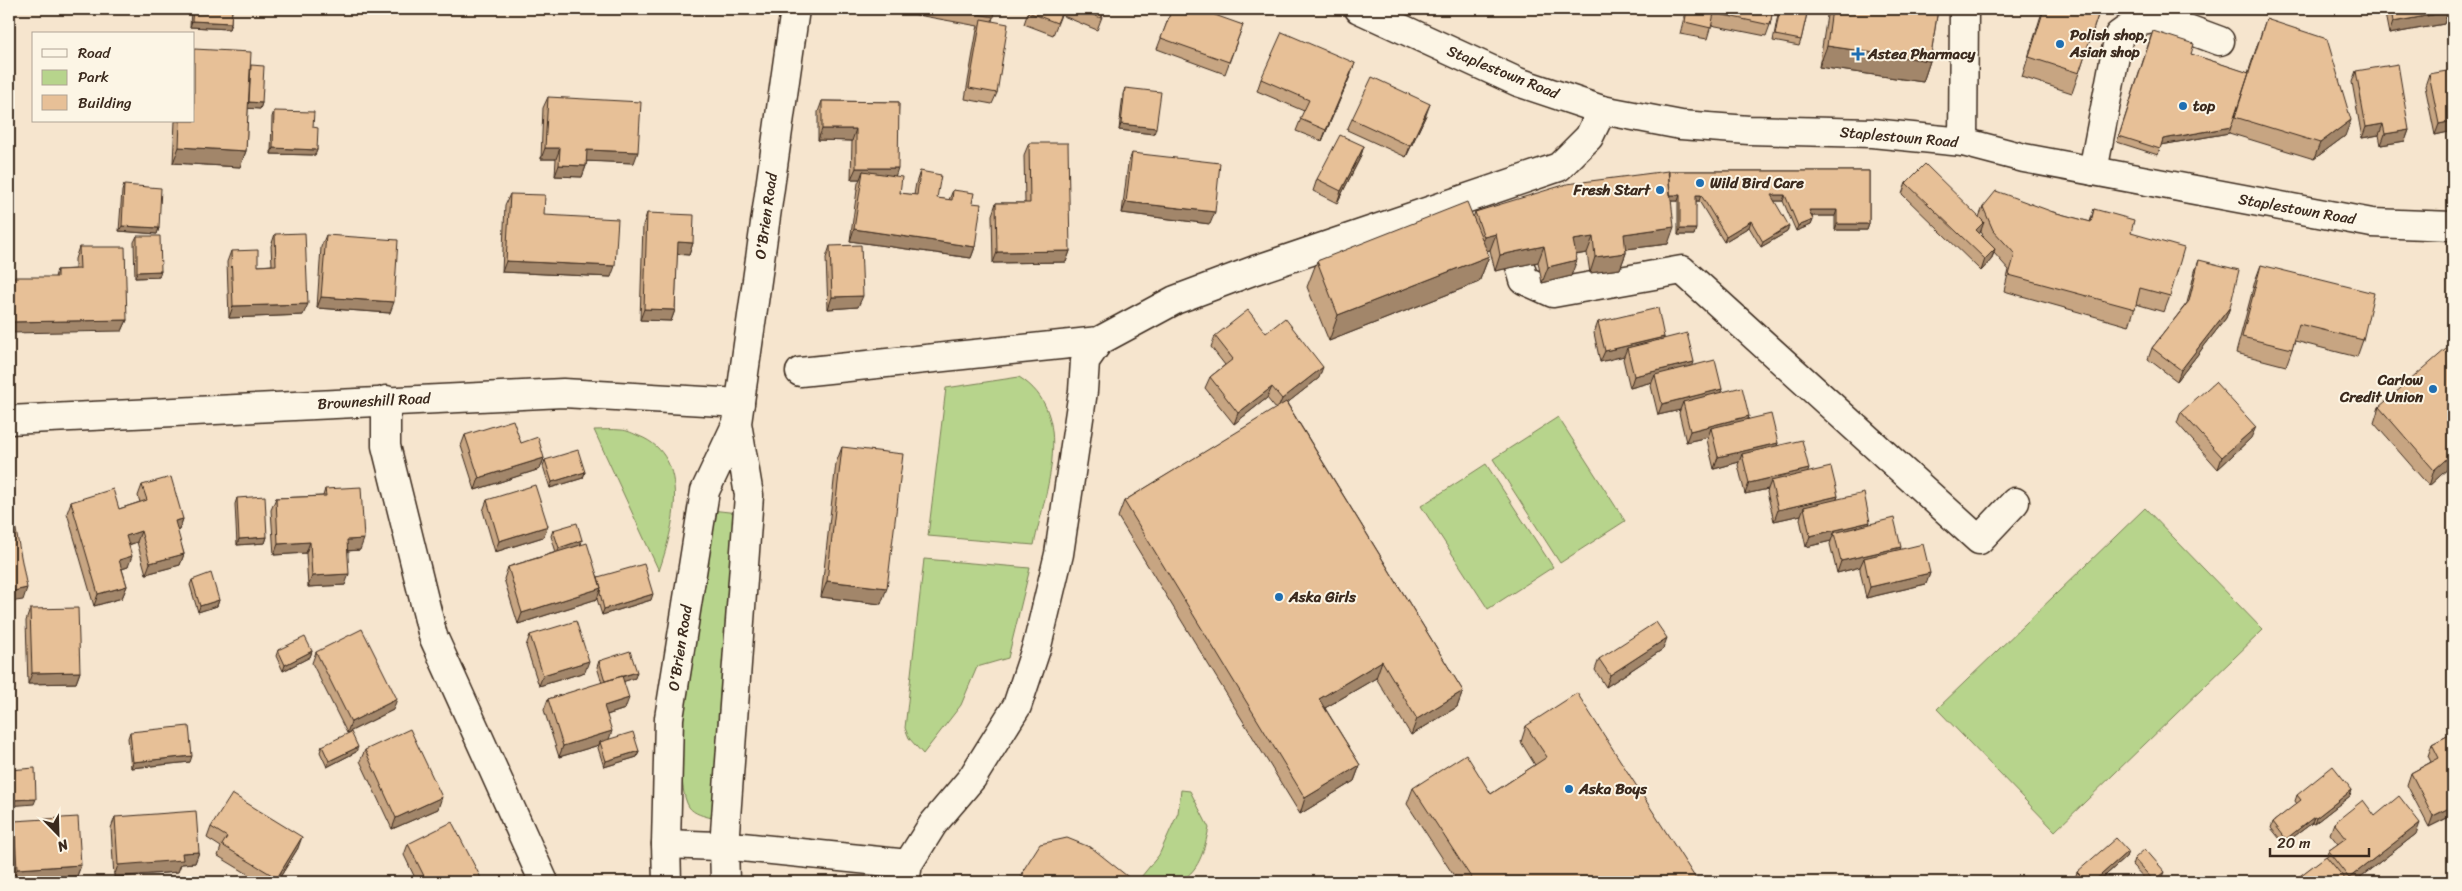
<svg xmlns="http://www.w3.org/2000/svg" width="2462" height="891" viewBox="0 0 2462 891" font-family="Sriracha,sans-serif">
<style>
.green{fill:#b7d48c;stroke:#797f55}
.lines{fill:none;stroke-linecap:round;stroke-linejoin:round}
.minor-casing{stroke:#3b2a1e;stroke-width:31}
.tertiary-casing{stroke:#3b2a1e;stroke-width:31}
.secondary-casing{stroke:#3b2a1e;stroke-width:31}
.primary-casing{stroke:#3b2a1e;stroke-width:31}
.minor{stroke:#fcf5e5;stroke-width:28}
.tertiary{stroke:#fcf5e5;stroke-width:28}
.secondary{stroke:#fcf5e5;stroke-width:28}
.primary{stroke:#fcf5e5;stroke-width:28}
.wall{fill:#c7a582;stroke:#3b2a1e;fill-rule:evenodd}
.shaded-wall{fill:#a2866a;stroke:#3b2a1e}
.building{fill:#e7c097;stroke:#3b2a1e}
.poi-dot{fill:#1f6fb2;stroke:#fcf5e5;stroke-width:2}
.labels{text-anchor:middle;stroke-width:4;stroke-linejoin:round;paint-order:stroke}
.poi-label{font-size:15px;font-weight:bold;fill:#3b2a1e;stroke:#fcf5e5;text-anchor:start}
.street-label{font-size:15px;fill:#3b2a1e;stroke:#fcf5e5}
</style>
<rect width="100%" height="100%" fill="#f6e5ce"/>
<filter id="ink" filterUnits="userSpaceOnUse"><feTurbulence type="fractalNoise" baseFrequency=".02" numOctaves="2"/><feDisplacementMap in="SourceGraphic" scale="10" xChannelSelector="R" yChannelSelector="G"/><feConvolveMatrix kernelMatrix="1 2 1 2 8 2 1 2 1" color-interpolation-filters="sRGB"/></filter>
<g filter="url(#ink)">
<path class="green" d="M1019,377c58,36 26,114 15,168l-106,-9 18,-148z
M1558,417l67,104 -65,42 -67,-104z
M594,430c9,0 18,-1 27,0 6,0 13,4 18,6 54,21 34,94 20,135z
M1486,464l67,103 -65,42 -67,-103z
M2145,508l118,122 -208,201 -118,-122z
M711,510l27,3 -26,305c-8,-2 -18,-4 -23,-11 -24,-38 14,-245 22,-297z
M924,559l106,9 -22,90 -31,9 -16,38 -38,49 -14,-16 -4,-10z
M1181,790l9,1 19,37c-5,21 -9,46 -33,54 -11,3 -28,0 -39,0l22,-27 19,-42z"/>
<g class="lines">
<g class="minor-casing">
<path id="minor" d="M1963,142l1,-133
M2093,171l26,-136 18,-13 21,-4 62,23
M1520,266l4,14 29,13 129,-23 297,270 36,-38
M800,372l299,-31 76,-41 80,-30 304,-103 30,-30 13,-27
M386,400v46l47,190 111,246
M666,844l76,3 166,17
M905,882l3,-18 25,-40 39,-46 45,-72 20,-60 22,-92 24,-163 2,-30 14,-20"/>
</g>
<g class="tertiary-casing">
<path id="tertiary" d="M9,420l554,-27 177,10"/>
</g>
<g class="secondary-casing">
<path id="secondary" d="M1359,9l159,73 84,28 79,15 68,5 123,3 91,9 61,16 348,65 81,3"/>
</g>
<g class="primary-casing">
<path id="primary" d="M667,882l-1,-38 3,-126 36,-227 32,-68 58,-414
M725,882l-1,-36 25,-351 -12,-72"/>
</g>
<use href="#minor" class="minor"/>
<use href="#tertiary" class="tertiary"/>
<use href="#secondary" class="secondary"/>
<use href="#primary" class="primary"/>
</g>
<path class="wall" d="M191,9h41l-1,14 -2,6 -39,-2z
M913,9h82l-3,12 5,72 -5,11 -27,-5 12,-69 1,-4 -66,-12z
M1029,9h76l-8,21 -36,-15 -8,20 -29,-11z
M1172,9l71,16 -18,49 -68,-25z
M1686,9h87l-3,16 -4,11 -55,-11 -4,14 -27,-5z
M1779,9h29l-7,31 -2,6 -26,-5z
M1828,9h110l-8,52 -7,21 -104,-15z
M2034,9h66l-21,64 -7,20 -50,-16 20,-65z
M2384,9h63l-3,15 -55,10z
M2266,19l79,117 -31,23 -85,-26 -68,12 -3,10 -41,-13 34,-106 40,18 57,19z
M251,65l11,38 -2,6 -12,-1 -2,43 -6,16 -67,-4 2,-42h19z
M2356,71l53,59 -4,11 -24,4 -2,-10 -17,3 -10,-56z
M1351,74l-29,67 -26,-10 8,-20 -47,-20 4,-12z
M2429,74l24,57 -18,4 -10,-49z
M1125,88l29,46 -35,-4 4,-36z
M548,97l86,66 -47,-2 -1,5 -4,11 -27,-1 1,-17h-15l2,-51z
M822,101l77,1 -4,74 5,17 14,2 2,-12 4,-12 17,27 12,2 4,-10 19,13 3,44 -4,11 -121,-17 8,-58 2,-4h-9l1,-38 -34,-1v-28z
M274,111l39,16 4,23 -2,5 -44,-1 1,-37z
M1426,115l-20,42 -59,-27 5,-11z
M1029,143l41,108 -4,11 -73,1 -1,-48 4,-12h29l-1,-48z
M1364,146l-4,12 -23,45 -24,-12 4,-12z
M1132,153l78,71 -88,-11 6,-49z
M1669,171h200v53l-2,6h-32v-14h-23l1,4 -2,5 -15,6 -13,-30h-9l13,31 -26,15 -12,-20 -25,15 -25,-41h-3l-2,34h-16v-34h-7l-3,43 -42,5v4l-6,16 -30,4 -3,-20 -11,2 -5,21 -29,7 -4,-21 -43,9 -5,-21 -4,1 3,5 -10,26 -150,59 -22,-54 10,-26 156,-43 2,-6 193,-38z
M1906,183l73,34 4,-10 70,5 37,10 4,-13 37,24 39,63 -6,16 -28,-8 -7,22 -125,-35 5,-21 -15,-17 -3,7 -10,11 -79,-77zM1981,231l3,7 -5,-4z
M124,185l35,43 -2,6 -38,-3 3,-40z
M510,194l34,21 67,62 -109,-5 3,-67z
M647,213l46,30 -4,12 -12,-1 -2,56 -4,11 -31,-1 3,-95z
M275,234l28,81 -74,3 -2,-56 4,-11 27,15 14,-1 -1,-19z
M326,235l64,78 -73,-5 4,-61z
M137,236l24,35 -2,6 -24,1 -1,-36z
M830,246l28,61 -30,2 -2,-51z
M79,247l48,73 -5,11 -67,-54 2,-7 18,-1v-10z
M2199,260l31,47 -4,11 -49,63 -29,-22 4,-11 35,-45 8,-32z
M2261,265l102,75 -6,17 -62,-16 -9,25 -50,-13 19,-72z
M1598,322l66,15v2l28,27 30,23 -2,4 29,23 -1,3 30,24 -1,3 31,26 30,24 -1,3 93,74 -4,11 -60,14 -6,-28v-3l-23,6 -7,-29 1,-3 -25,6 -6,-28 1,-4 -27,6 -7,-29 1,-3 -23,5 -7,-29 1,-3 -25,7 -7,-29 1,-3 -22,5 -7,-29 1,-3 -22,5 -7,-29 1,-4 -22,6 -7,-29 1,-3 -24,6 -6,-29z
M1266,333l53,45 -32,25 176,288 -6,16 -46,28 -35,-57 -51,30 35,57 -6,16 -54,33 -182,-297 6,-16 152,-92 -9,-11 -33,26 -29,-36 5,-11 15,-12 -14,-18 4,-11z
M2379,407l74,57 -24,22 -55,-63z
M2181,412l70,26 -33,31 -41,-46z
M465,435l56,8 23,15 -4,11 -65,21 -14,-44z
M842,447l39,157 -60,-7 15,-134z
M545,460l40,12 -2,6 -33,10 -7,-22z
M142,485l41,34 -4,11 -2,1 7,23 -4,11 -34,9 -9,-32 -8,3 -1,22 -6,2 5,17 -5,12 -28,8 -27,-93 4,-11 48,7 21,-7 -2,-6z
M325,489l35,61 -12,1 -3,34 -37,2 -2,-34 -32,2 -3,-45 5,-12 47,-2z
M237,498l30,39 -2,6 -28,2 -2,-41z
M487,500l61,26 -5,11 -48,15 -12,-41z
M553,530l29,10 -1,5 17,32 53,23 -49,15 -5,-16 -79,25 -14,-45 4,-12 48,-15 -5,-16z
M192,580l27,20 -2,6 -19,6 -8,-27z
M30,609l50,63 -4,11 -48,1 -2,-63z
M530,635l55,37 -46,14 -13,-40z
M1663,649l-57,38 -11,-17 4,-11z
M278,650l34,1 -2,6 -27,14 -7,-15z
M316,652l77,58 -46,23 -35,-70z
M599,661l36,17 -11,3 1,28 -18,6 2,25 30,11 -2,6 -33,10 -6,-19 1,-3 -40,12 -15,-47 4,-11 54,-16 -5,-16z
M1526,726l172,156h-240l-51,-78 6,-16 78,6 44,-29 -14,-23z
M130,732l60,30 -59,6 -3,-30z
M2453,733v82l-24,12 -22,-42 4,-12 20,-11 -3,-6 4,-12z
M322,746l34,6 -29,15 -7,-15z
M365,750l73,59 -46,20 -32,-68z
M2352,790l-2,6 -36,28 -2,-1 -28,21 -13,-16 2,-6 24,-18 -2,-3 2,-6z
M2375,816l41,18 -62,48h-62l35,-26 1,-5 10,-7 -8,-10 4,-11z
M115,817l84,35 -4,11 -14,1 -3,8 -64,5 -3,-49z
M14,821l67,44 -4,11 -64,5 -3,-49z
M211,827l87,21 -21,34h-16l-43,-26 3,-9 -14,-9z
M408,844l75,38h-66l-13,-27z
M2128,851l-2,6 -28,25h-28l7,-2 -2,-2 2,-6z
M2134,859l29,18 -6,5h-9l-16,-17z
M1024,869l110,13h-114z"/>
<path class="shaded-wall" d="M2448,12l-4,12 -55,10 4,-12z
M192,21l39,2 -2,6 -39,-2z
M1827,46l103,15 -7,21 -104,-15z
M1355,63l-4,11 -29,67 4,-11z
M246,102l16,1 -2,6 -17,-1z
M1430,104l-4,11 -20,42 4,-11z
M2351,120l-6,16 -31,23 6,-16z
M2453,121v10l-18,4 4,-11z
M1121,124l35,4 -2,6 -35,-4z
M2383,124l-4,11 -17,3 4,-11z
M2231,127l-2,6 -68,12 2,-6z
M822,129h34l-4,12 -34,-1z
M2409,130l-4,11 -24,4 4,-11z
M1364,146l-4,12 -23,45 4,-12z
M179,147l67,4 -6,16 -67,-4z
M273,148l44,2 -2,5 -44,-1z
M545,148h15l-4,11h-15z
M587,150l51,2 -4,11 -51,-2z
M559,165l27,1 -4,11 -27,-1z
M856,168h42l-4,12 -31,-9 -3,8h-9z
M1669,195h11l-2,6h-11z
M1696,195h5l-2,6h-5z
M1771,195h14l-2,6h-14z
M1126,202l89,10 -5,12 -88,-11z
M1809,210h28l-2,6h-28z
M1813,220l-2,5 -15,6 2,-5z
M1751,221l-2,6 -25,15 2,-6z
M1984,222l-4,11 -8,9 4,-12z
M1837,224h32l-2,6h-32z
M122,226l37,2 -2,6 -38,-3z
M1789,226l-2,6 -26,15 2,-5z
M1674,227l-6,17 -50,6 6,-16z
M854,229l121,18 -4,11 -121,-17z
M1680,229h16l-2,6h-16z
M1496,234l-6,16 -12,3 6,-16z
M1593,237l-6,16 -20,3 6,-16z
M678,242l15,1 -4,12 -15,-1z
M1544,246l-6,16 -43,9 5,-16z
M1995,249l-4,11 -10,11 4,-12z
M1070,251l-4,11 -73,1 4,-11z
M1626,253l-6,16 -30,4 5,-16z
M1489,256l-10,26 -150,59 9,-26z
M1577,260l-6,16 -29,7 6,-16z
M506,261l109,5 -4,11 -109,-5z
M161,271l-2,6 -24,1 2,-6z
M863,296l-5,11 -30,2 4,-12z
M321,297l73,5 -4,11 -73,-5z
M308,304l-5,11 -74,3 4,-12z
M2230,307l-4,11 -49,63 4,-11z
M644,309l31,1 -4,11 -31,-1z
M127,320l-5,11 -113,2v-11z
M1664,337l-4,11h-33l-3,8 -24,6 5,-11z
M1694,362l-4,11 -35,2 -3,7 -22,6 4,-12z
M1323,367l-4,11 -42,33 5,-12z
M1272,387l-5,11 -33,26 4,-11z
M1722,389l-4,11 -35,2 -3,8 -22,5 4,-11z
M1749,416l-4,12h-34l-3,9 -22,5 4,-11z
M2256,427l-5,11 -33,31 4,-12z
M1778,443l-4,11h-32l-3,8 -25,7 4,-12z
M2453,453v11l-24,22 5,-16z
M544,458l-4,11 -65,21 4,-12z
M1809,469l-4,11 -34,1 -3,8 -23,5 4,-11z
M585,472l-2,6 -33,10 2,-6z
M1838,496l-4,11h-30l-3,8 -27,6 4,-11z
M183,519l-4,11 -8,3 4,-12z
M1870,522l-4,11h-32l-3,8 -25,6 4,-11z
M548,526l-5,11 -48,15 4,-11z
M141,531l-4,11 -15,5 4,-11z
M267,537l-2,6 -28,2 2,-6z
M364,539l-4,11 -17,1 4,-11z
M582,540l-2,6 -23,8 2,-6z
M310,542l-4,11 -32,2 4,-11z
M1901,547l-5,12 -32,-1 -4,9 -23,6 4,-12z
M184,554l-4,11 -34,9 4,-11z
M132,556l-4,11 -13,4 4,-11z
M1930,573l-4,11 -60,14 4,-11z
M349,574l-4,11 -37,2 4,-11z
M827,581l60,7 -6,16 -60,-7z
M127,586l-5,12 -28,8 4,-12z
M27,588l-4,12 -14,2v-10z
M601,588l-4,11 -79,25 4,-11z
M653,594l-2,6 -49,15 2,-6z
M219,600l-2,6 -19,6 2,-6z
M1667,638l-4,11 -57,38 4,-12z
M312,651l-2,6 -27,14 2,-6z
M589,661l-4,11 -46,14 4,-11z
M1382,661l-6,17 -63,37 6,-16z
M80,672l-4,11 -48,1 4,-11z
M637,672l-2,6 -32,10 2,-6z
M1463,691l-6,16 -46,28 6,-16z
M629,698l-4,11 -25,8 4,-11z
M397,699l-4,11 -46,23 4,-11z
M612,731l-4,11h-8l-1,3 -40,12 4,-11z
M358,747l-2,5 -29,15 2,-6z
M639,751l-2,6 -33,10 2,-6z
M192,756l-2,6 -59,6 2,-6z
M1360,765l-6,16 -54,33 5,-16z
M2352,790l-2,6 -36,28 2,-6z
M442,797l-4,12 -46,20 4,-11z
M36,799l-2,5 -25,2v-6z
M2453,806v9l-24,12 4,-11z
M2314,817l-2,6 -28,21 2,-5z
M2420,823l-4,11 -62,48h-7l2,-4z
M302,837l-4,11 -21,34h-2l2,-4z
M2128,851l-2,6 -28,25h-5z
M199,852l-4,11 -14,1 -3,8 -64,5 4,-12 64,-12z
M81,865l-4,11 -64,5 4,-12z
M2165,872l-2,5 -6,5h-4z"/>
<path class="building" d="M193,9h39l-1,14 -39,-2z
M949,9h46l-1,8z
M1029,9h34l-6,14 -29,-11z
M1078,9h27l-4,9z
M1172,9h26l45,16 -14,37 -68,-24z
M1687,9h86l-3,16 -56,-12 -3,15 -26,-6z
M1780,9h28l-7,31 -26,-5z
M1832,9h106l-8,52 -103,-15z
M2044,9h56l-21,64 -50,-16z
M2391,9h56l1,3 -55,10z
M981,19l27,5 -11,69 -28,-5z
M2266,19l61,20 24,81 -31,23 -85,-26z
M2153,31l41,13 -3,10 58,19 -18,54 -68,12 -3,10 -41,-13z
M1282,32l73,31 -29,67 -26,-11 9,-19 -48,-21z
M194,49l57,3 -5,99 -67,-4 1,-26h14z
M2398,64l11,66 -24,4 -2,-10 -17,3 -10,-56z
M251,65l13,1 -2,37 -13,-1z
M2453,70v51l-14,3 -10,-50z
M1372,77l58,27 -20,42 -58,-27z
M1125,88l36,4 -5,36 -35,-4z
M548,97l93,5 -3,50 -51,-2 -1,16 -27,-1 1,-17h-15z
M822,101l77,1 -1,66h-42v-39h-34z
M274,111l40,1 -1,15 5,1 -1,22 -44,-2z
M1340,135l24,11 -23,45 -24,-12z
M1029,143h39l2,108 -73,1 -1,-49h34z
M1132,153l88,10 -5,49 -89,-10z
M1925,164l59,58 -8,8 19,19 -10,10 -79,-76z
M863,171l39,6 -2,16 17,2 3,-24 21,4 -4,23 15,2 1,-10 21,3 -2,10 9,1 -6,43 -121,-18z
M1668,171l6,56 -50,7 2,19 -31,4 -2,-20 -20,3 4,20 -29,7 -4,-21 -44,9 -4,-21 -12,3 -9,-25 92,-28z
M1669,171h200v53h-32v-14h-28l4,10 -15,6 -13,-31h-14l18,31 -26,16 -12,-21 -25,15 -25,-41h-5v34h-16v-34h-10l-1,-11z
M124,185l37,3 -2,40 -37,-2z
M1996,191l57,21 38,10 3,-13 40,11 -3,13 53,15 -14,48 -30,-8 -5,21 -126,-34 6,-21 -22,-24 -10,-23z
M510,194l35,1 -1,20 74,4 -3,47 -109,-5z
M1467,202l22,54 -151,59 -21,-54z
M647,213l47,2 -1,28 -15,-1 -3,68 -31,-1z
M305,233l3,71 -75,2 -2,-55 27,-1v16l18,-1 -1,-31z
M326,235l72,5 -4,62 -73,-5z
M137,236h23l1,35 -24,1z
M861,245l2,51 -31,1 -2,-51z
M79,247h46l2,73 -118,2v-45h48v-7l23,-1z
M2199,260l40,10 -9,37 -49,63 -29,-22 37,-47z
M2261,265l113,28 -11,47 -64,-16 -7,25 -50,-12z
M1658,308l6,29 -59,14 -7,-29z
M1248,310l18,23 19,-15 38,49 -41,32 -10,-12 -34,26 -28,-36 23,-18 -18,-23z
M1687,333l7,29 -60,14 -7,-28z
M2453,343v110l-19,17 -55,-63z
M1715,360l7,29 -60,15 -7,-29z
M2215,382l41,45 -34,30 -41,-45z
M1742,387l7,29 -59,15 -7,-29z
M1286,402l177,289 -46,28 -35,-58 -63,38 41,66 -55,33 -181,-297z
M1771,414l7,29 -60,14 -7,-29z
M513,420l8,23 17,-6 6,21 -65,20 -14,-43z
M1802,440l7,29 -60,14 -7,-29z
M842,447l61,7 -16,134 -60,-7z
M578,450l7,22 -33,10 -7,-22z
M1831,467l7,29 -60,14 -7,-29z
M171,477l12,42 -8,2 9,33 -34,9 -9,-32 -15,5 6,20 -13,4 8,26 -29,8 -27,-92 42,-13 6,20 28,-9 -5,-15z
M535,485l13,41 -49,15 -12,-41z
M361,487l3,52 -17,1 2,34 -37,2 -2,-34 -32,2 -2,-46 50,-2 -1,-7z
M1864,493l6,29 -60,14 -6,-29z
M265,496l2,41 -28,2 -2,-41z
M11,504l16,84 -18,4v-87z
M1894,518l7,29 -60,14 -7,-28z
M577,523l5,17 -23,8 -6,-18z
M587,543l14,45 -79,25 -14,-46z
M1923,544l7,29 -60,14 -6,-29z
M644,564l9,30 -49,15 -4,-16 1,-5 -3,-11z
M211,573l8,27 -19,6 -8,-26z
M78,608l2,64 -48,1 -2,-64z
M576,621l13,40 -46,14 -13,-40z
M1656,622l11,16 -57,37 -11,-16z
M362,629l35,70 -46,23 -35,-70z
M305,637l7,14 -27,14 -7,-15z
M630,651l7,21 -32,9 -6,-20z
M622,676l7,22 -25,8 8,25 -49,15 -15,-47z
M1577,693l121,189h-224l-61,-94 53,-34 25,40 56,-37 -21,-31z
M189,726l3,30 -59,6 -3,-30z
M410,729l32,68 -46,21 -31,-68z
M351,732l7,15 -29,14 -7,-15z
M633,732l6,19 -33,10 -6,-19z
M2453,733v73l-20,10 -22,-43 28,-15 -7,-14z
M2333,766l19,24 -36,28 -2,-1 -28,22 -13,-17 28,-22 -4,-5z
M35,768l1,31 -27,1v-30z
M232,794l70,43 -25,41 -55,-33 5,-8 -16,-10z
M2399,796l21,27 -71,55 -21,-27 18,-13 -12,-15 29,-23 12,16z
M196,811l3,41 -17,1 1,7 -65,5 -3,-48z
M78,817l3,48 -64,4 -3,-48z
M452,822l31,60h-56l-19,-38z
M1067,838l25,10 40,32 2,2h-112l2,-13 16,-25z
M2116,838l12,13 -35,31h-6l-10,-10z
M2145,849l20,23 -11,9 -20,-22z
M2326,856l19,23 -4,3h-49z
M2072,877l10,5h-12z"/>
</g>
<g class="poi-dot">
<circle cx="2060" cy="44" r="5"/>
<path d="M1855.5 46.5h5v5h5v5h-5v5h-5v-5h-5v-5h5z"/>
<circle cx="2183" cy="106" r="5"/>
<circle cx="1700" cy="183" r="5"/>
<circle cx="1660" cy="190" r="5"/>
<circle cx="2433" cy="389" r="5"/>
<circle cx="1279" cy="597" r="5"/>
<circle cx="1569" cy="789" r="5"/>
</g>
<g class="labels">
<g class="poi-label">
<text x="2070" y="40">Polish shop,<tspan x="2070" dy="17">Asian shop</tspan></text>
<text x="1868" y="59">Astea Pharmacy</text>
<text x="2193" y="111">top</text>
<text x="1710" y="188">Wild Bird Care</text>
<text x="1650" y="195" text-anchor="end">Fresh Start</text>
<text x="2423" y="385" text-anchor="end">Carlow<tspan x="2423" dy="17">Credit Union</tspan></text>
<text x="1289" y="602">Aska Girls</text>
<text x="1579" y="794">Aska Boys</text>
</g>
<g class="street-label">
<text transform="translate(1503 72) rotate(22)" y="5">Staplestown Road</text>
<text transform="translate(1899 137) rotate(5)" y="5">Staplestown Road</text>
<text transform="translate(2297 209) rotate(10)" y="5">Staplestown Road</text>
<text transform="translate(766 216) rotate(-82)" y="5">O'Brien Road</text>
<text transform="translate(374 401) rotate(-3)" y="5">Browneshill Road</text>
<text transform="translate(680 648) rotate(-81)" y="5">O'Brien Road</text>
</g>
</g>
<rect width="2462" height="891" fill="none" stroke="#fcf5e5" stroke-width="30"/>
<rect x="15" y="15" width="2432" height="861" fill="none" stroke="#3b2a1e" stroke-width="2" filter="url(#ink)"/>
<rect x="32" y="32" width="162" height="90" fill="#fcf5e5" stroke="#afa495"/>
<rect x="42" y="49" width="25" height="8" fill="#fcf5e5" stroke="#afa495"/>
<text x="78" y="58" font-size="15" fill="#3b2a1e">Road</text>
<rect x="42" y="70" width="25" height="15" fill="#b7d48c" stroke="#afa495"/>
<text x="78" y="82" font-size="15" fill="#3b2a1e">Park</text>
<rect x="42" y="95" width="25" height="15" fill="#e7c097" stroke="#afa495"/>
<text x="78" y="108" font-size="15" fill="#3b2a1e">Building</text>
<g transform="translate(58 834) rotate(157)" stroke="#fcf5e5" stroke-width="4" paint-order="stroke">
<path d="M0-4L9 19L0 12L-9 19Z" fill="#3b2a1e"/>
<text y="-8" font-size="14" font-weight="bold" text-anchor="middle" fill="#3b2a1e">N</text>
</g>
<path d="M2270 848v8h99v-8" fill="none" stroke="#3b2a1e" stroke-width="2.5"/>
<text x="2277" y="848" font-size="15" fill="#3b2a1e" stroke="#fcf5e5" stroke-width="4" paint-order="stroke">20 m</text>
</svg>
